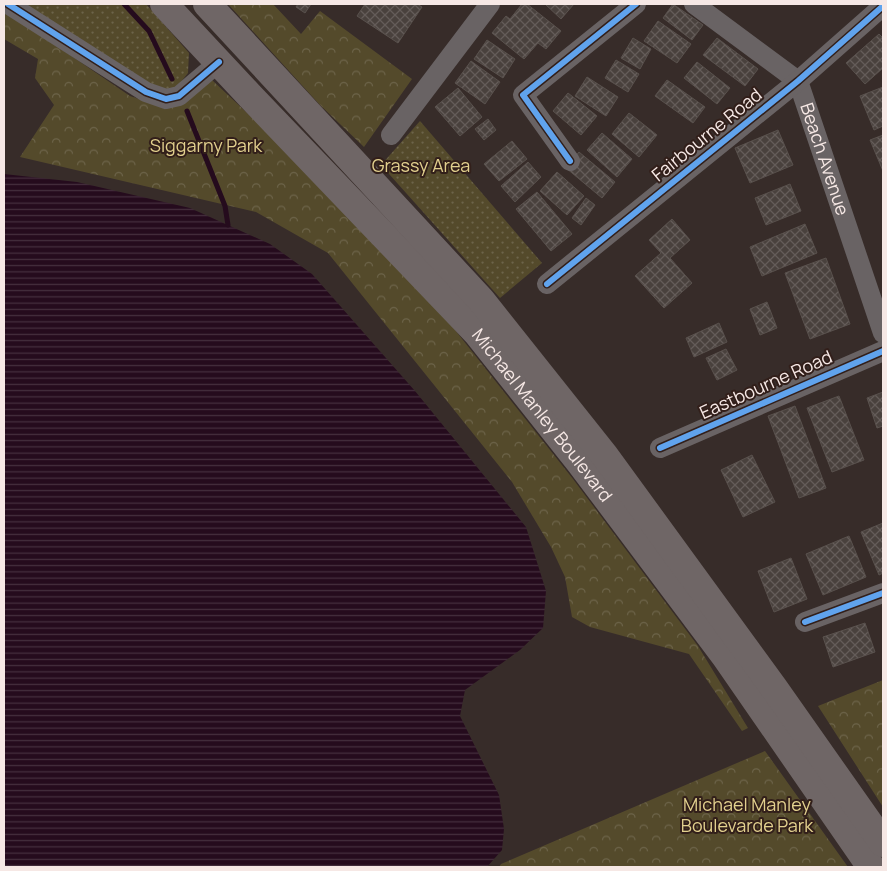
<svg xmlns="http://www.w3.org/2000/svg" width="887" height="871" viewBox="0 0 887 871" font-family="Manrope,sans-serif">
<style>
.park{fill:url(#park-crowns)}
.garden{fill:url(#garden-dots)}
.water{fill:url(#water-rules)}
.lines{fill:none;stroke-linecap:round;stroke-linejoin:round}
.stream{stroke:#250b1d;stroke-width:5}
.building{fill:url(#building-cross-hatch);stroke:#59514d}
.minor{stroke:#696364;stroke-width:20}
.trunk{stroke:#6f6666;stroke-width:28}
.cycleway-casing{stroke:#321f1a;stroke-width:9}
.cycleway{stroke:#60a3ed;stroke-width:6}
.labels{text-anchor:middle;stroke-width:4;stroke-linejoin:round;paint-order:stroke}
.street-label{font-size:18px;fill:#f6e8e5;stroke:#321f1a}
.park-label{font-size:18px;fill:#e2d08e;stroke:#321f1a}
</style>
<defs>
<pattern id="park-crowns" width="20" height="18" patternUnits="userSpaceOnUse" patternTransform="scale(1.25)"><rect width="20" height="18" fill="#544a2b"/><path d="M2 6a3 3 0 1 1 6 0M12 15a3 3 0 1 1 6 0" fill="none" stroke="#6d644a"/></pattern>
<pattern id="garden-dots" width="8" height="8" patternUnits="userSpaceOnUse" patternTransform="scale(1.25)"><rect width="8" height="8" fill="#544a2b"/><path d="M2 2h.1M6 6h.1" fill="none" stroke="#6d644a" stroke-width="1.8" stroke-linecap="round"/></pattern>
<pattern id="water-rules" width="6" height="5" patternUnits="userSpaceOnUse" patternTransform="scale(1.25)"><rect width="6" height="5" fill="#250b1d"/><path d="M0 2.5h6" fill="none" stroke="#452f3e"/></pattern>
<pattern id="building-cross-hatch" width="8" height="8" patternUnits="userSpaceOnUse" patternTransform="scale(1.25)"><rect width="8" height="8" fill="#49413d"/><path d="M0 0l8 8M0 8l8-8" fill="none" stroke="#645c59"/></pattern>
</defs>
<rect width="100%" height="100%" fill="#372c29"/>
<path class="park" d="M228,4h45l28,30 19,-23 92,68 -48,68 -45,-43z
M4,10l126,86 36,12 46,-28 113,106 115,125 133,168 125,167 50,82 -6,3 -53,-77 -99,-27 -18,-10 -7,-40 -14,-30 -39,-65 -184,-229 -72,-41 -236,-55 34,-52 -19,-27 3,-19 -34,-20z
M883,680v127l-65,-101z
M765,751l83,116h-349l2,-3z"/>
<path class="garden" d="M15,4h131l43,49 -1,20 -12,15 -12,5z
M420,121l122,142 -42,35 -119,-133z"/>
<path class="water" d="M4,174l73,8 113,26 80,36 42,30 103,117 111,136 20,64 -3,37 -23,22 -55,40 -5,26 39,79 5,34 -2,21 -15,17h-483z"/>
<g class="lines">
<path class="stream" d="M124,4l25,27 23,48
M187,111l38,95 3,19"/>
</g>
<path class="building" d="M298,4h13l-6,9 -9,-6z
M365,4h52l5,3 -24,36 -41,-27z
M522,4h5l34,27 -15,18 -8,-6 -14,16 -32,-26 14,-17 4,3z
M545,4h29l-13,15z
M673,4l30,21 -11,15 -29,-22z
M658,21l33,23 -14,19 -33,-22z
M879,34l4,4v30l-18,16 -19,-21z
M633,38l18,11 -11,20 -19,-11z
M717,38l41,31 -13,17 -42,-31z
M487,40l28,19 -12,19 -29,-19z
M616,60l23,14 -11,18 -23,-14z
M471,61l29,21 -15,22 -30,-21z
M697,62l33,26 -13,16 -33,-26z
M587,77l31,20 -12,19 -31,-20z
M667,80l38,27 -12,16 -38,-27z
M883,87v39l-9,4 -14,-34z
M458,88l24,29 -22,19 -25,-29z
M568,93l29,23 -16,19 -28,-24z
M629,113l28,22 -18,22 -27,-23z
M488,119l8,11 -12,10 -9,-11z
M778,130l15,35 -43,18 -15,-35z
M602,133l30,26 -15,18 -30,-27z
M883,135v36l-13,-31z
M512,141l15,18 -28,22 -15,-17z
M579,152l36,30 -13,16 -36,-30z
M528,162l13,15 -26,25 -14,-16z
M557,172l27,24 -17,19 -27,-24z
M790,184l11,27 -35,14 -11,-27z
M537,192l35,42 -21,17 -35,-42z
M586,198l9,7 -14,20 -9,-7z
M672,219l18,21 -20,18 22,25 -28,25 -29,-32 26,-23 -12,-13z
M805,224l12,29 -55,23 -12,-29z
M826,258l24,66 -40,15 -25,-66z
M767,302l10,26 -17,7 -10,-26z
M719,323l8,19 -33,15 -8,-19z
M726,349l11,21 -20,10 -11,-22z
M883,392v34l-6,2 -10,-30z
M839,396l25,64 -32,12 -25,-64z
M795,406l31,82 -27,10 -31,-82z
M752,455l23,47 -32,15 -22,-47z
M883,523v50l-4,2 -18,-43z
M849,536l17,41 -43,18 -17,-41z
M791,558l16,41 -33,13 -16,-41z
M865,623l10,29 -42,15 -10,-30z"/>
<g class="lines">
<g class="minor">
<path d="M8,4l138,88 20,7 13,-3 40,-34"/>
<path id="s1" d="M694,4l104,77 85,252"/>
<path d="M391,135l99,-131"/>
<path d="M570,161l-47,-66 113,-91"/>
<path d="M547,284l251,-203 85,-75"/>
<path d="M660,448l223,-97"/>
<path d="M805,622l78,-29"/>
</g>
<g class="trunk">
<path id="s2" d="M164,4l86,92 227,237 104,131 144,192 146,211"/>
<path d="M207,4l274,296 124,156 169,232 109,155"/>
</g>
<g class="cycleway-casing">
<path id="cycleway" d="M8,4l138,88 20,7 13,-3 40,-34
M570,161l-47,-66 113,-91
M547,284l251,-203 85,-75
M660,448l223,-97
M805,622l78,-29"/>
</g>
<use href="#cycleway" class="cycleway"/>
</g>
<g class="labels">
<g class="street-label">
<text transform="translate(707 135) rotate(-39)" y="6">Fairbourne Road</text>
<text dy="6" stroke="none"><textPath href="#s1" startOffset="212">Beach Avenue</textPath></text>
<text transform="translate(766 385) rotate(-24)" y="6">Eastbourne Road</text>
<text dy="6" stroke="none"><textPath href="#s2" startOffset="559">Michael Manley Boulevard</textPath></text>
</g>
<g class="park-label">
<text x="206" y="152">Siggarny Park</text>
<text x="421" y="172">Grassy Area</text>
<text x="747" y="811">Michael Manley<tspan x="747" dy="21">Boulevarde Park</tspan></text>
</g>
</g>
<rect width="887" height="871" fill="none" stroke="#f6e8e5" stroke-width="10"/>
</svg>
